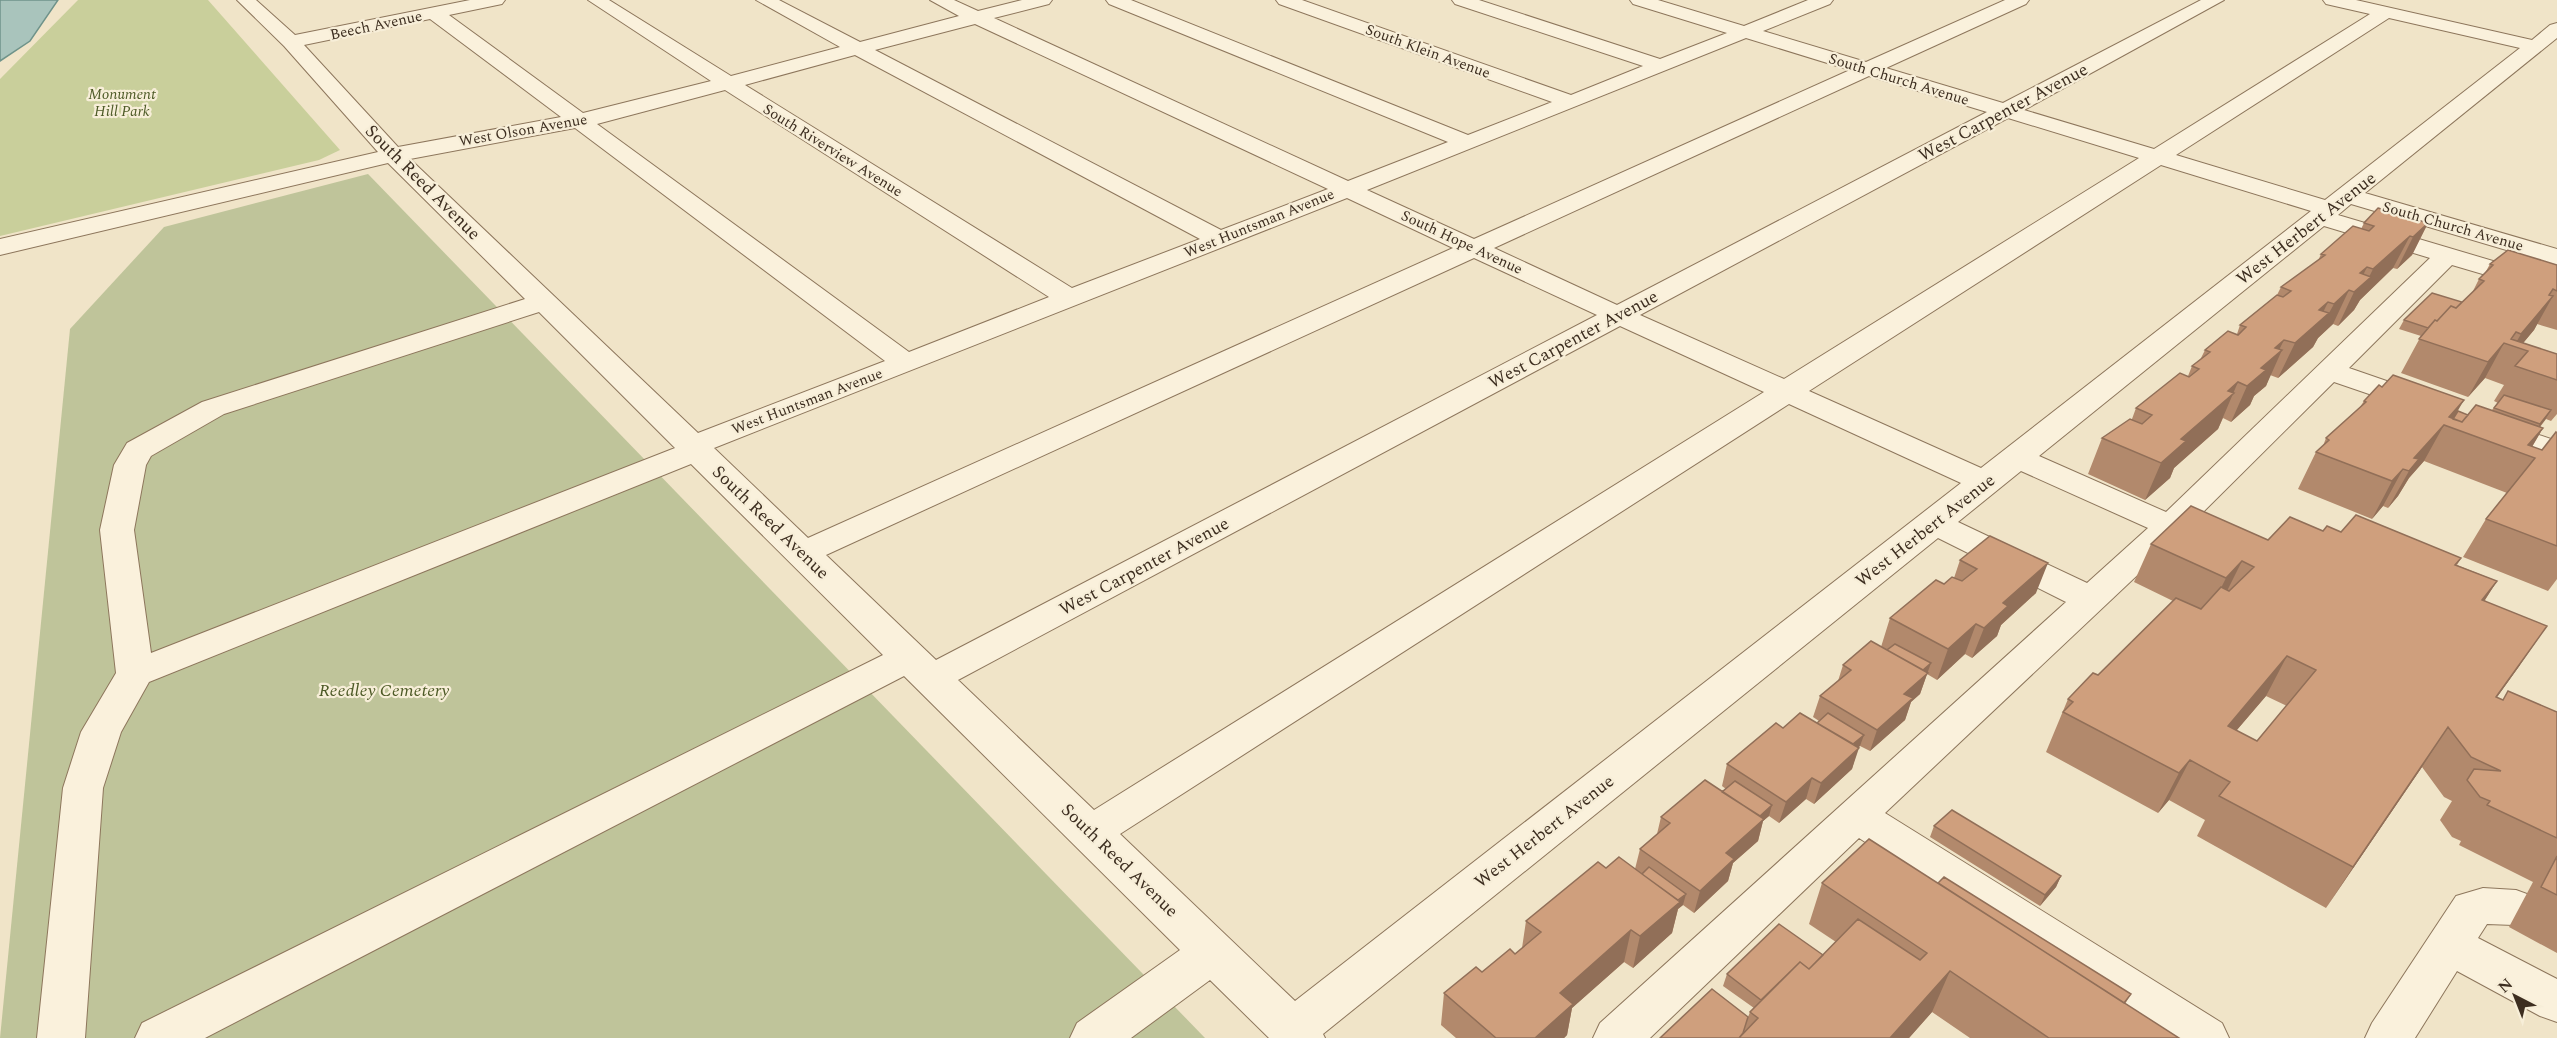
<svg xmlns="http://www.w3.org/2000/svg" width="2557" height="1038" viewBox="0 0 2557 1038" font-family="Spectral,serif">
<style>
.green{fill:#c9cf9b}
.cemetery{fill:#bfc49a}
.water{fill:#a9c4bc;stroke:#6f938a;stroke-width:1.5}
.lines{fill:none;stroke-linecap:round;stroke-linejoin:round}
.minor-casing{stroke:#8d765c;stroke-width:2}
.minor{fill:#faf1dc;fill-rule:evenodd}
.wall{fill:#b2896c;fill-rule:evenodd}
.shaded-wall{fill:#916f58}
.building{fill:#cf9f7d;stroke:#916f58;stroke-width:1.5;fill-rule:evenodd}
.labels{text-anchor:middle;stroke-width:4.5;stroke-linejoin:round;paint-order:stroke}
.far-street-label{font-size:15px;fill:#3d2e20;stroke:#f7eed8}
.far-park-label{font-size:15px;font-style:italic;fill:#4d5a26;stroke:#f7eed8}
.street-label{font-size:18px;fill:#3d2e20;stroke:#f7eed8}
.park-label{font-size:18px;font-style:italic;fill:#4d5a26;stroke:#f7eed8}
</style>
<rect width="100%" height="100%" fill="#f0e4c8"/>
<path class="green" d="M78,0h130l132,150 -21,10 -319,76v-157z"/>
<path class="cemetery" d="M368,174l837,864h-1205l70,-709 94,-102z"/>
<path class="water" d="M0,0h58l-28,41 -30,20z"/>
<g class="lines">
<g class="minor-casing">
<path id="minor" d="M237,0h19l39,35 175,-35h35l-3,4 -53,11 134,98 128,-32 -123,-81h21l122,76 109,-29 -84,-47h23l81,42 99,-26 -29,-16h24l24,11 44,-11h30l-3,4 -55,14 354,163 100,-39 -339,-138 -3,-4h25l337,135 84,-33 -273,-98 -3,-4h26l269,95 72,-29 -188,-62 -3,-4h27l181,59 67,-26 -94,-29 -3,-4h28l86,26 64,-26h25l-3,4 -67,27 103,31 139,-62h24l-3,4 -140,64 117,35 198,-103h23l-200,110 130,39 216,-135 -44,-10 -3,-4h33l176,40 18,-15 7,-2v15l-192,155 192,56v16l-206,-61 -13,11 219,65v16l-105,-31 -103,103 81,28 5,6 -5,6 -10,3 -10,-3 -76,-26 -152,151 -297,280 337,210 7,15h-64l-306,-200 -209,200h-57l7,-15 466,-421 -128,-64 -615,496 2,4h-56l-59,-58 -79,58h-61l7,-15 103,-73 -276,-274 -699,362h-70l7,-15 741,-368 -192,-191 -542,218 -28,50 -18,56 -18,250h-48l26,-250 18,-56 35,-59 -16,-143 14,-65 13,-22 75,-41 323,-103 -137,-136 -388,92v-16l378,-87 -94,-106zM2389,18l131,30 -195,152 -149,-45zM430,19l131,98 -163,30 -94,-102zM975,24l353,165 -107,41 -346,-180zM1746,38l104,32 -376,169 -107,-49zM855,55l345,184 -128,49 -327,-203zM1869,76l118,36 -370,193 -123,-57zM725,90l324,207 -140,55 -312,-228zM2008,118l131,40 -355,221 -144,-64zM575,128l310,233 -187,72 -288,-274zM2161,165l150,46 -330,257 -172,-77zM1347,198l106,50 -645,290 -94,-90zM2324,226l106,32 -264,254 -127,-56zM1474,258l123,57 -661,345 -110,-105zM539,312l136,136 -524,205 -17,-123 12,-65 5,-9 73,-42zM1620,326l144,66 -670,418 -136,-130zM1789,404l172,79 -666,518 -175,-167zM2021,471l127,57 -61,55 -129,-61z
M2491,419l66,22v19l-77,-26 -4,-6 4,-6z
M2483,888l33,2 41,15v40l-43,-20 -27,-1 -9,14 79,41v43l-17,-6 -83,-45 -42,67h-50l7,-15 84,-127z"/>
</g>
<use href="#minor" class="minor"/>
</g>
<path class="wall" d="M2364,223h64l-16,32 -15,14 -4,-1 -33,32 -6,10 -16,16 -5,-2 -15,14 -5,9 -35,31 -8,-3 -4,11 -12,10 -4,9 -19,17 -8,-4 -5,11 -44,39 -4,10 -25,22 -57,-26 14,-36 30,-19 4,-11 52,-32 4,-10 8,-6 5,-10 32,-16 3,-9 37,-30 4,-8 37,-26 3,-7 40,-25z
M2490,264l67,1v65l-20,-6 -3,6 -11,13 34,11v60l-6,7 -5,-2 -6,8 3,1 -11,19 10,3 15,-17v146l-9,12 -85,-34 23,-38 21,-26 -83,-32 -15,17 -11,18 -10,12 -5,-2 -11,13 -74,-30 18,-37 7,-6 3,-8 34,-31 4,-6 94,10 10,4 24,-5 6,-7 -4,-2 10,-16 -19,-7 -17,19 -67,-24 20,-37 -22,-7 5,-9 58,-18 10,-9 7,-14 6,-6z
M2323,531l18,1 120,26 -4,7 40,16 -12,19 35,65 -23,32 5,3 55,12v241l-48,-26 24,-45 -74,-37 2,-4 -9,-4 -12,-17 12,-19 -8,-4 -22,-30 -96,141 -129,-72 8,-16 -36,-20 -11,13 -112,-61 22,-53 30,-24 75,-74 -39,-19 17,-38 117,-4zM2266,696l21,10 -30,35 -21,-10z
M1960,560l76,33 -35,32 -4,11 -25,22 -7,-4 -28,26 -10,-6 -7,20 -9,8 -6,18 -35,31 -10,-5 -2,1 -6,22 -38,35 -8,-5 -27,24 -10,-7 -6,5 -5,20 -25,22 -5,18 -34,32 -11,-8 -5,4 -6,24 -39,35 -9,-6 -52,46 -5,27 -3,3h-108l-15,-13 3,-32 71,-39 7,-6 4,-27 80,-53 29,1 5,-20 17,-15 4,-17 61,-25 4,-3 -4,-3 5,-22 56,-36 34,-5 2,-2 -6,-4 7,-21 18,-15 5,-16 38,-18 9,-29 64,-40z
M1934,826l127,50 -5,11 -16,19 -110,-69z
M1822,883h116l193,111 -6,10 54,34h-209l-38,-26 -23,26h-249l88,-21 2,-5 4,-4 -31,-22 4,-12 96,-19 13,-13 -27,-18z"/>
<path class="shaded-wall" d="M2428,223l-16,32 -15,14 16,-32z
M2410,236l-17,32 -33,32 -6,10 -16,16 16,-34 6,-19 7,-6 -11,23 12,-11 5,-10z
M2553,289l-11,20 11,-13 -19,34 -15,18 -5,-2 7,-12z
M2349,290l-16,34 -15,14 -5,9 -35,31 17,-35 24,-33 9,-8 -10,21 11,-10 5,-9z
M2284,340l-7,14 5,-4 -16,36 -12,10 -4,9 -19,17 16,-36 14,-18 14,-20z
M2504,343l-19,35 -17,19 20,-35z
M2238,382l-20,47 -44,39 -4,10 -25,22 16,-37 20,-24 47,-48z
M2464,400l-15,26v-9z
M2551,410l-6,10 -11,14 6,-10z
M2444,425l-20,36 -15,17 -11,18 -10,12 21,-37 5,-13z
M2543,428l-16,27 1,-10z
M2403,469l-20,37 -11,13 20,-38z
M2242,561l-19,38 -16,17 19,-38z
M2048,563l-12,30 -35,32 -4,11 -25,22 12,-30 19,-25z
M2497,581l-25,39 10,-20z
M1976,624l-11,30 -28,26 11,-31z
M2547,626l-27,39 -51,71 27,-39z
M2287,656l-21,40 -60,70 22,-40z
M1931,663l-11,31 -9,8 -6,18 -35,31 7,-21 37,-52z
M2448,727l-26,40 -96,141 27,-41z
M1864,735l-4,11 -19,17 3,-11z
M1859,748l-7,21 -38,35 7,-21z
M2190,760l-21,40 -11,13 21,-40z
M1812,778l-6,21 -27,24 7,-21z
M1772,805l-3,11 -6,5 -5,20 -25,22 -5,18 -34,32 6,-22 26,-38 25,-29z
M2061,876l-5,11 -16,19 5,-11z
M1686,894l-3,11 -5,4 -6,24 -39,35 7,-32z
M1631,930l-7,32 -52,46 -5,27 -3,3h-29l25,-45z
M1950,971l-18,41 -23,26h-19z"/>
<path class="building" d="M2378,208l50,15 -15,14 -3,-1 -37,33 -6,-2 -7,6 11,4 -17,15 -5,-2 -15,14 -6,-2 -9,8 10,3 -34,30 -11,-3 -9,8 7,2 -21,18 5,2 -19,16 -9,-4 -10,9 6,2 -53,46 5,2 -25,22 -59,-25 28,-19 12,5 10,-9 -16,-7 44,-35 9,4 10,-8 -7,-3 18,-14 -5,-2 23,-19 10,4 8,-8 -6,-2 37,-30 6,2 8,-6 -10,-4 44,-32 -4,-1 32,-28 16,5 5,-5 -10,-3z
M2508,250l49,15v26l-4,-2 -4,6 4,1 -32,38 -5,-2 -5,7 46,15v26l-42,-14 13,-15 -24,-8 -16,19 -69,-23 16,-19 2,1 14,-15 5,2 28,-27 -5,-2 14,-14 -3,-1z
M2432,293l30,9 -6,6 -5,-2 -14,15 -2,-1 -7,8 -24,-8z
M2393,375l71,25 -15,17 13,5 14,-17 67,23 -15,17 14,5 14,-18 1,1v113l-71,-27 49,-61 -91,-33 -30,33 5,1 -10,12 -6,-2 -11,12 -76,-29 13,-12 -3,-2 40,-36 -2,-1 15,-16 3,2z
M2504,395l47,15 -11,14 -46,-16z
M2458,411l10,4 -6,7 -9,-3z
M2191,506l77,34 22,-23 33,14 4,-5 14,6 15,-17 105,43 -6,7 42,16 -15,19 65,26 -51,71 7,3 5,-9 49,21v126l-70,-33 3,-4 -10,-4 -13,-17 7,-11 27,2 -30,-14 -23,-30 -95,140 -134,-71 11,-14 -40,-22 -11,13 -116,-61 10,-10 -5,-3 25,-26 5,2 78,-77 25,11 20,-22 8,4 25,-24 -12,-6 -16,17 -75,-34zM2287,656l29,14 -59,71 -29,-15z
M1990,536l58,27 -45,40 5,3 -24,22 -8,-4 -28,25 -58,-31 46,-38 8,4 8,-7 10,4 15,-12 -17,-9z
M1871,641l57,32 -24,21 9,4 -36,32 -57,-34 31,-26 -8,-5z
M1895,644l36,19 -8,7 -36,-20z
M1800,713l59,35 -38,35 -9,-5 -26,24 -59,-38 49,-41 7,5z
M1828,713l36,22 -11,9 -36,-21z
M1705,780l59,39 -38,34 8,6 -34,32 -60,-42 30,-26 -9,-6z
M1735,781l37,24 -12,11 -38,-24z
M1952,810l109,66 -16,19 -111,-69z
M1869,839l310,199h-130l-99,-67 -60,67h-151l19,-20 -8,-6 50,-50 9,7 49,-50 62,41 7,-7 -105,-70z
M2557,856v39l-16,-8z
M1619,857l61,45 -40,34 -9,-6 -71,63 13,11 -38,34h-39l-52,-45 32,-26 6,5 28,-23 5,5 26,-22 -15,-11 72,-59 8,6z
M1649,867l37,27 -8,6 -36,-26z
M1944,877l187,117 -7,9 -186,-120z
M1779,924l44,31 -14,14 -9,-7 -39,38 -34,-26z
M1712,989l36,28 -5,16 -4,5h-79z"/>
<g class="labels">
<g class="far-street-label">
<text transform="translate(376 25) rotate(-12)" y="5">Beech Avenue</text>
<text transform="translate(1428 51) rotate(20)" y="5">South Klein Avenue</text>
<text transform="translate(1899 79) rotate(17)" y="5">South Church Avenue</text>
<text transform="translate(523 130) rotate(-10)" y="5">West Olson Avenue</text>
<text transform="translate(833 150) rotate(32)" y="5">South Riverview Avenue</text>
<text transform="translate(1259 223) rotate(-22)" y="5">West Huntsman Avenue</text>
<text transform="translate(2453 226) rotate(16)" y="5">South Church Avenue</text>
<text transform="translate(1462 242) rotate(25)" y="5">South Hope Avenue</text>
<text transform="translate(807 401) rotate(-21)" y="5">West Huntsman Avenue</text>
</g>
<g class="far-park-label">
<text x="122" y="99">Monument<tspan x="122" dy="17">Hill Park</tspan></text>
</g>
<g class="street-label">
<text transform="translate(2003 112) rotate(-28)" y="6">West Carpenter Avenue</text>
<text transform="translate(423 182) rotate(45)" y="6">South Reed Avenue</text>
<text transform="translate(2306 228) rotate(-38)" y="6">West Herbert Avenue</text>
<text transform="translate(1573 339) rotate(-28)" y="6">West Carpenter Avenue</text>
<text transform="translate(771 522) rotate(44)" y="6">South Reed Avenue</text>
<text transform="translate(1925 530) rotate(-38)" y="6">West Herbert Avenue</text>
<text transform="translate(1144 566) rotate(-28)" y="6">West Carpenter Avenue</text>
<text transform="translate(1544 831) rotate(-38)" y="6">West Herbert Avenue</text>
<text transform="translate(1120 860) rotate(44)" y="6">South Reed Avenue</text>
</g>
<g class="park-label">
<text x="384" y="696">Reedley Cemetery</text>
</g>
</g>
<g transform="translate(2515 996) rotate(318)" stroke="#f7eed8" stroke-width="4.5" paint-order="stroke">
<path d="M0-4.5L10 22L0 15L-10 22Z" fill="#3d2e20"/>
<text y="-9" font-size="16" font-weight="bold" text-anchor="middle" fill="#3d2e20">N</text>
</g>
</svg>
